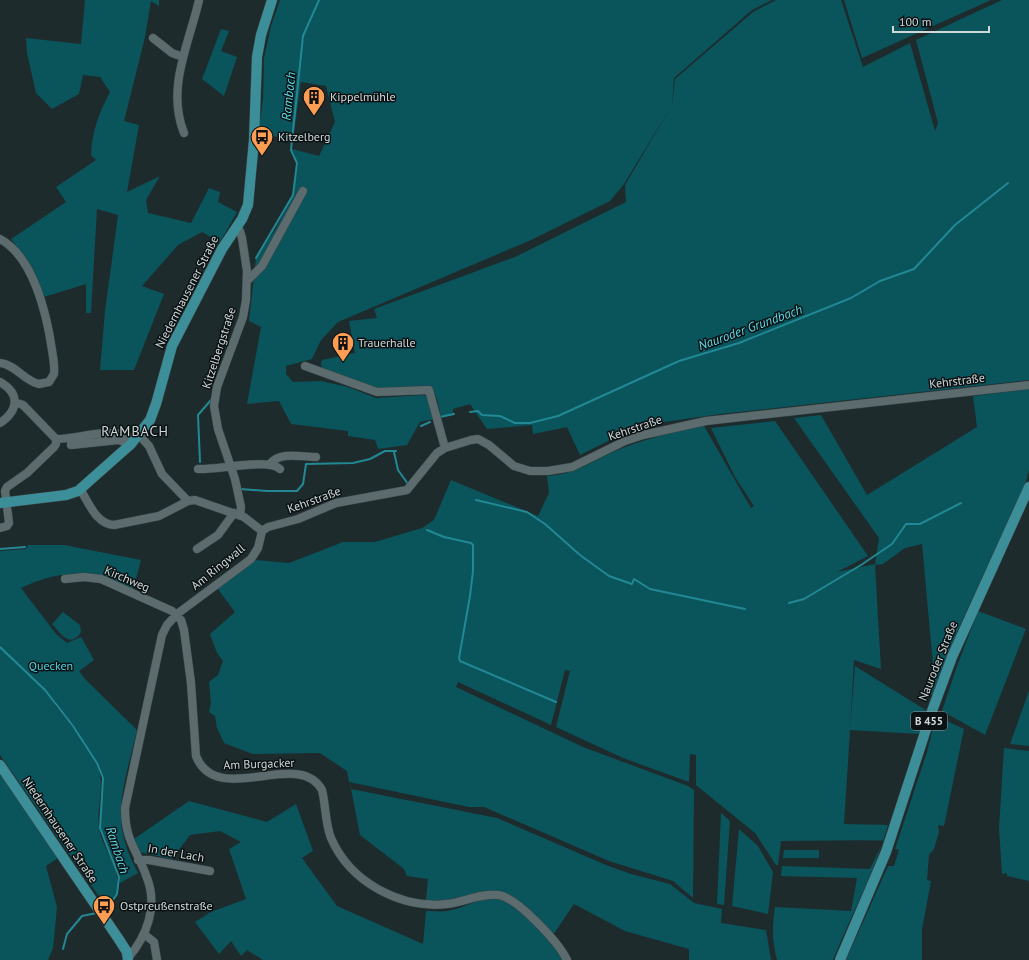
<svg xmlns="http://www.w3.org/2000/svg" width="1029" height="960" viewBox="0 0 1029 960" font-family="'PT Sans',sans-serif">
<style>
.green{fill:#0a545c}
.lines{fill:none;stroke-linecap:round;stroke-linejoin:round}
.stream{stroke:#228894;stroke-width:2}
.minor-casing{stroke:#3b4748;stroke-width:9}
.major-casing{stroke:#3b4748;stroke-width:11}
.minor{stroke:#5c6c6e;stroke-width:8}
.major{stroke:#3c8f99;stroke-width:10}
.labels{text-anchor:middle;stroke-width:3;stroke-linejoin:round;paint-order:stroke}
.shield{fill:#0c1213;stroke:#949d9e;stroke-width:1}
.shield-label{font-size:11px;font-weight:bold;fill:#cfd8d9}
.poi-label{font-size:12px;fill:#cfd8d9;stroke:#0c1213;text-anchor:start}
.street-label{font-size:12px;fill:#cfd8d9;stroke:#0c1213}
.park-label{font-size:12px;fill:#50d3e3;stroke:#0c1213}
.water-label{font-size:13px;font-style:italic;fill:#5bdcec;stroke:#0c1213}
.quarter-label{font-size:14px;letter-spacing:1px;fill:#cfd8d9;stroke:#0c1213}
</style>
<rect width="100%" height="100%" fill="#1e2b2d"/>
<path class="green" d="M85,0h74v6l-8,-5 -6,36 -21,84 15,4 -12,67 33,-16 -14,24 2,13 43,10 18,-35 11,4 -2,10 19,10 -17,30 -18,-10 -24,13 -36,41 22,8 -30,76h-34l5,-59 13,-96 -21,-6 -6,104h-5v-29l-42,13 -17,-38 -16,-20 55,-37 -10,-15 40,-27 -5,-5c1,-24 8,-42 19,-63l-10,-15 -17,-2 -4,19 -27,15 -16,-16 -9,-40 -1,-15 55,6z
M280,0h492l-20,10 -78,68 -2,27 -48,79 -14,17 -79,39 -193,82 -17,18 -9,19 -26,7v8l7,8 28,-1 27,6 28,11 47,-3 4,1 7,23 -14,3 -13,23 -29,4 -3,-9 -27,-4v-5l-57,-7 -12,-23 -32,3 14,-77 -12,-6 7,-63 20,-30 17,-33 5,-32 -6,-14 27,7 16,-34 -9,-36 -25,-4 -8,57 -35,-5 5,-35 1,-41 7,-32z
M776,0h65l22,67 47,-24 25,88 3,-8 -22,-83 86,-40h27v380l-309,34 -56,8 -46,14 -38,19 -13,-28 -34,7 -1,-9 -45,4 -17,-25 -17,5v5l-12,3 -4,-18 -6,-13 -53,5 -56,-21 -1,-7 1,-3 33,-7 -6,-32 28,-3 -3,-9 141,-52 111,-55 -1,-17 47,-80 3,-26 78,-67z
M844,0h147l-129,58z
M221,29l8,2 -8,20 16,6 -13,39 -22,-17z
M1029,389v81l-4,15 -67,145 -26,65 -5,-4 6,-26 -11,-121 -17,4 -22,16 -8,1 6,104 -27,-9 -4,69 5,-63 72,45 -7,23 -70,-4 -6,94 44,1c-14,49 -36,88 -55,135h-56c-5,-19 -5,-34 -2,-53l76,4 6,-33 -76,-2 1,-10 88,3 14,-29 -103,1 -3,24h-2l-21,-32 -59,-48v-30l-6,-1 -1,28 -66,-24 -67,-31 14,-56 -5,-1 -14,55 -93,-43 -2,5 127,60 105,39 6,4 -1,108 -20,-17 -64,-20 -125,-54h-15l-120,-25 -2,-11 -27,-18 -67,1 -29,-11 -7,-15 -2,-12 -6,-4 2,-9 -2,-21 9,-7 5,-14 -6,-8 -7,-19 25,-22 -18,-24 39,-28 33,3 54,-21h32l47,-14 12,-8 17,-40 87,36 11,-23 -2,-17c31,-2 42,-14 68,-25 29,-12 58,-19 89,-25l47,82 3,-2 -19,-29 -24,-49 64,-7 93,135 -31,16 38,-8 4,-26 -85,-120 27,-3 46,80 110,-68 -4,-31z
M28,545h36l77,15 -8,30c-42,-19 -69,-22 -112,-2l35,46 11,9 14,-6 13,23 -15,11 7,9 51,50c-6,27 -17,60 -16,87 0,20 8,39 17,56l-18,10 -1,-6 -19,-49 3,-50 -5,-15 -24,-37 -18,-22 -1,1c12,15 35,42 42,60 9,21 -1,41 2,63 3,23 37,59 6,77l-105,-150v-204l26,-2z
M978,611l48,18 -41,106 -43,-24 14,-42z
M63,612l17,13 1,7c-11,17 -20,2 -29,-8z
M1029,691v55l-19,-2z
M936,716l28,13 -20,97 -6,-1 1,7 -5,17 -5,6 -2,25 4,1 -9,48v31h-76l42,-94h6l5,-16 -4,-1 32,-97z
M1004,748l25,3v130l-22,-5v-3l-5,1 -3,-46z
M0,774l58,84 -12,8 11,41 -4,41 -5,12h-48z
M351,789l146,29 109,47 25,9 39,10 24,19 28,6 -1,14 45,7 5,30h-82v-11l-64,-18 -51,-27 -21,31 -27,-28 -19,-13 -17,-2 -46,9 -18,-1 2,-21 -21,-3 -3,-7 -44,-34z
M189,801l78,21 29,-18 17,47 -11,7 35,48 86,38 3,-33c6,0 14,1 21,0 16,-2 30,-13 47,-13 21,0 59,45 69,62h-300l-16,-10 -6,6 -10,-15 -12,13 -24,-32 16,-10 35,-13 -17,-50 12,-7 -21,-11 -30,4 -18,24 -33,-7 -5,-13z
M721,813l9,8 -6,84 -7,-1z
M739,829l19,17 15,26 -5,42 -36,-8z
M784,850h35v8h-36z"/>
<g class="lines">
<path class="stream" d="M256,258l37,-63 4,-32 -6,-13 12,-114 16,-36
M470,412l8,-1 4,4 18,1 15,7h15l28,-7 121,-55 60,-18 112,-45 29,-17 34,-12 41,-44 53,-42
M440,417l14,-3
M421,426l9,-4
M394,452l4,18 10,14
M200,462l-2,-47 13,-15
M241,489l26,2h30l6,-7 3,-20 47,-1 17,-4 15,-8h11
M476,500l51,12 18,12 35,31 29,21 23,8 2,-5 16,10 95,20
M427,530l17,7 27,6 2,2v26l-3,25 -11,62 1,3 96,41
M0,549l25,-2
M789,603l15,-4 57,-34 31,-21 14,-20h14l41,-21
M0,647l45,43 28,36 24,37 6,15 -3,50 19,49 -2,17 -6,9 -8,6
M63,949l4,-15 15,-18 15,-3"/>
<g class="minor-casing">
<path id="minor" d="M153,38l19,15 11,4
M184,133c-18,-45 5,-89 15,-133
M236,227l4,4 2,7 5,33 -1,29 -3,17 -26,70 -3,19 4,23 17,50 6,28 -1,8
M0,239c34,18 47,77 52,111 1,7 3,16 2,24l-5,8 -10,2c-15,-3 -24,-20 -39,-21
M248,280l14,-14 41,-75
M305,366l72,26 52,-2 16,58
M0,382c21,12 18,29 0,41
M15,402l8,3 33,34c25,0 56,-14 79,1
M139,435l10,11 13,28 26,27
M71,445l47,-5 13,4
M270,464c9,-13 33,-7 46,-7
M198,469c20,1 70,-11 82,0
M80,489c9,14 16,35 34,36l45,-9 29,-15 7,-1 49,17 18,14
M0,528l7,-2 2,-3 -4,-32 2,-4 20,-14 27,-26 2,-3v-5
M262,531l6,-4 30,-8 38,-16 71,-13 30,-37 8,-5 26,-8 7,-1 11,6 25,21 16,5h18l24,-4 53,-26 18,-6 63,-14 323,-36
M197,549l21,-14 16,-22
M65,579l19,-2 17,2 71,32 9,9 3,10 7,53 5,73c21,53 103,-9 126,34 4,16 3,33 9,48 19,44 69,71 116,66 17,-2 34,-11 51,-9 19,2 61,48 69,65
M138,860h11l61,11
M144,934l10,8 3,18
M128,958c19,-22 30,-52 19,-80 -10,-29 -22,-36 -22,-70l37,-173 5,-10 10,-11 74,-55 7,-11 4,-17"/>
</g>
<g class="major-casing">
<path id="major" d="M0,503l66,-8 12,-4 53,-47 19,-24 6,-16 16,-58 50,-97 20,-30 6,-14 6,-65 3,-83 4,-22 11,-35
M0,765l118,173 9,14 1,8
M840,960l46,-108 46,-141 20,-54 77,-170"/>
</g>
<use href="#minor" class="minor"/>
<use href="#major" class="major"/>
</g>
<defs>
<g id="building-pin" transform="scale(1.15)"><path d="M0 17L-7.5 6A9.5 9.5 0 1 1 7.5 6Z" fill="#fc9d53" stroke="#0c1213"/><path d="M-4-6H4V6H1V3H-1V6H-4ZM-2.5-4.3h1.7v1.8h-1.7ZM.8-4.3h1.7v1.8H.8ZM-2.5-1h1.7V.8h-1.7ZM.8-1h1.7V.8H.8Z" fill="#111"/></g>
<g id="bus-pin" transform="scale(1.15)"><path d="M0 17L-7.5 6A9.5 9.5 0 1 1 7.5 6Z" fill="#fc9d53" stroke="#0c1213"/><path d="M-5-6H5V4H4V6H2V4H-2V6H-4V4H-5ZM-3.5-4V0h7V-4ZM-3.5 1.2v1.5H-2V1.2ZM2 1.2v1.5H3.5V1.2Z" fill="#111"/></g>
</defs>
<g fill-rule="evenodd">
<use href="#building-pin" x="314" y="97"/>
<use href="#bus-pin" x="262" y="137"/>
<use href="#building-pin" x="343" y="343"/>
<use href="#bus-pin" x="104" y="906"/>
</g>
<g class="labels">
<rect class="shield" x="911" y="712" width="36" height="18" rx="3"/>
<g class="shield-label">
<text x="929" y="725">B 455</text>
</g>
<g class="poi-label">
<text x="330" y="101">Kippelmühle</text>
<text x="278" y="141">Kitzelberg</text>
<text x="358" y="347">Trauerhalle</text>
<text x="120" y="910">Ostpreußenstraße</text>
</g>
<g class="street-label">
<text transform="translate(187 292) rotate(-63)" y="4">Niedernhausener Straße</text>
<text transform="translate(219 348) rotate(-72)" y="4">Kitzelbergstraße</text>
<text transform="translate(957 381) rotate(-7)" y="4">Kehrstraße</text>
<text transform="translate(635 428) rotate(-19)" y="4">Kehrstraße</text>
<text transform="translate(314 500) rotate(-20)" y="4">Kehrstraße</text>
<text transform="translate(218 567) rotate(-39)" y="4">Am Ringwall</text>
<text transform="translate(127 579) rotate(23)" y="4">Kirchweg</text>
<text transform="translate(938 661) rotate(-68)" y="4">Nauroder Straße</text>
<text transform="translate(259 764) rotate(-2)" y="4">Am Burgacker</text>
<text transform="translate(60 830) rotate(56)" y="4">Niedernhausener Straße</text>
<text transform="translate(176 853) rotate(10)" y="4">In der Lach</text>
</g>
<g class="park-label">
<text x="51" y="670">Quecken</text>
</g>
<g class="water-label">
<text transform="translate(288 96) rotate(-84)" y="5">Rambach</text>
<text transform="translate(750 327) rotate(-20)" y="5">Nauroder Grundbach</text>
<text transform="translate(118 850) rotate(72)" y="5">Rambach</text>
</g>
<g class="quarter-label">
<text x="135" y="436">RAMBACH</text>
</g>
</g>
<path d="M893 26v6h96v-6" fill="none" stroke="#cfd8d9" stroke-width="2"/>
<text x="899" y="26" font-size="12" fill="#cfd8d9" stroke="#0c1213" stroke-width="3" paint-order="stroke">100 m</text>
</svg>
